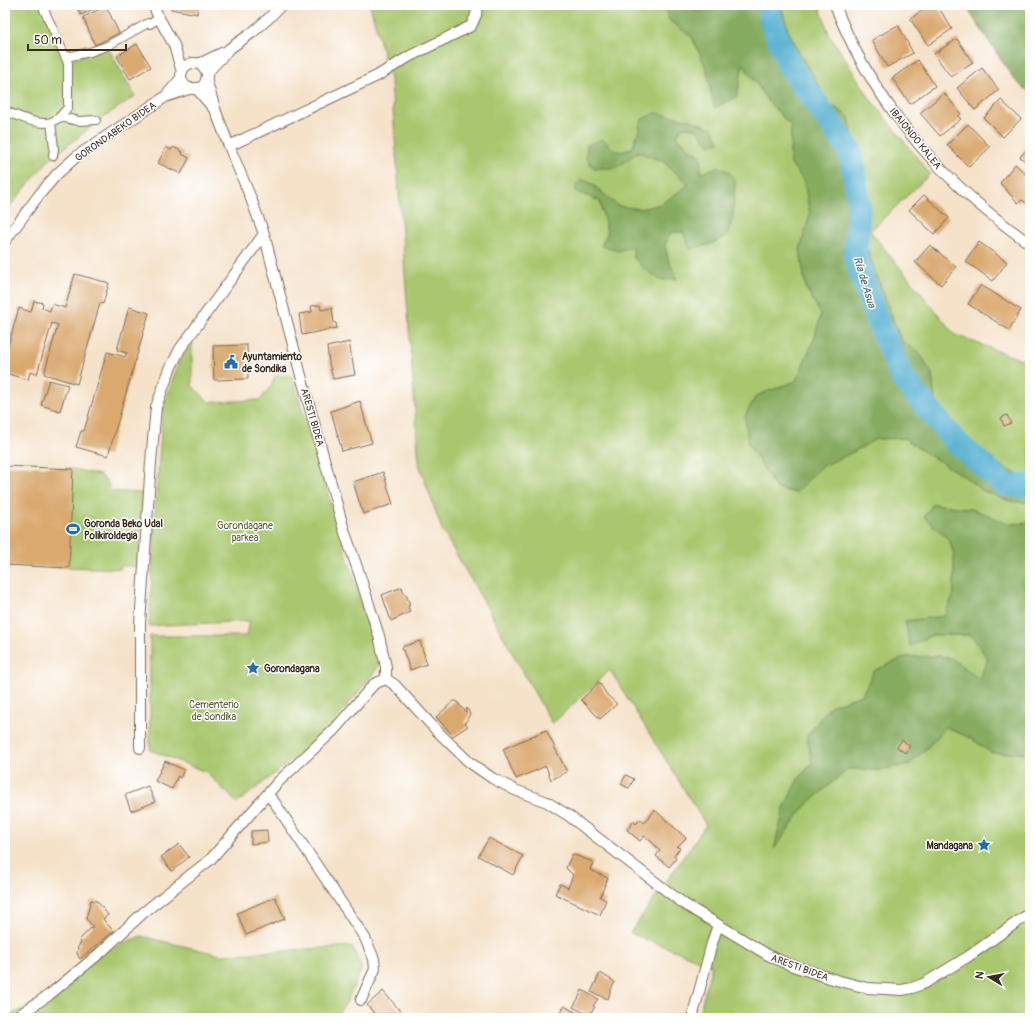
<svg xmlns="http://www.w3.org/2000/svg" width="1035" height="1023" viewBox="0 0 1035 1023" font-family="Pangolin,sans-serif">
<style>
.green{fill:#a9c76e;stroke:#727846;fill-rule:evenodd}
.forest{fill:#86ac61;stroke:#606b40}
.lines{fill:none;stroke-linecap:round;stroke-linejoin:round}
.river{stroke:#52afd0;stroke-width:24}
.building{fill:#daa970}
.pedestrian-casing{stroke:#7c6a5a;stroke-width:10}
.minor-casing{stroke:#7c6a5a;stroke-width:12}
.pedestrian{stroke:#fff;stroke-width:8}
.minor{stroke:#fff;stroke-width:10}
.labels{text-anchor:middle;stroke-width:3;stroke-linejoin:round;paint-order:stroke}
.street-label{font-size:10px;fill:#3b2a1e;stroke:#fff}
.poi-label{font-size:10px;font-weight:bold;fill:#3b2a1e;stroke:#fff;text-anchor:start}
.park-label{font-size:10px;fill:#5c5936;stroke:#fff}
.water-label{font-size:11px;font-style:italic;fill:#445f65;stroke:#fff}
</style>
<rect width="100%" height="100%" fill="#fff"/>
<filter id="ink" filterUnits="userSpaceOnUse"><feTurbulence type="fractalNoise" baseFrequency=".025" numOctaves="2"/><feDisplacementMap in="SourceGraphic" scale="8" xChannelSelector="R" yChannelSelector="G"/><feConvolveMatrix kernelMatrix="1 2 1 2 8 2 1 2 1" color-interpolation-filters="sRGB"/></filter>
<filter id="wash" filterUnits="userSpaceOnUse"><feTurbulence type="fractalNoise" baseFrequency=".012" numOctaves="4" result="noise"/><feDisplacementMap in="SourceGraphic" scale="16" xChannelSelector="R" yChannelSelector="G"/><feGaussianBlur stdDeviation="0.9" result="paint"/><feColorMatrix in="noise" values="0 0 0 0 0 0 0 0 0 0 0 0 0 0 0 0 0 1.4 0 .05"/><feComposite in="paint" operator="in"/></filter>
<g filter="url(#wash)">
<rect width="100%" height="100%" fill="#f5e2c9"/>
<path class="green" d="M5,5h37l26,57 22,-10 17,-6 28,50 -30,20 -58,46 -42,50z
M370,5h293l6,15 23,17 15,33 7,37 29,-43 25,37 23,25 -1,36 14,19 6,33 -10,36 6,38 15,26 -6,23 -19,44 -40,15 -11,20 3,27 28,45 20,5 23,-25 36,-17 21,-12 28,-1 22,15 39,24 18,14 27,10 20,2v20l-20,2 -38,-16 -39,-5 -9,13 26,24 4,15v38l-9,22 -40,5 6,24 21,-10h39l17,24 -9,20 -28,-21 -13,-2 -33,1 -31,14 -12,24 -32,11 -23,30 5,27 -15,18 -13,27 -9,39 30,-41 43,-37 30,1 31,-6 23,-21 14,-16 26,12 20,14h31l7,-2v267h-332l14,-53 -82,-32 76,-108 -96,-155 -58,54 -68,-122 -42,-72 -23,-66 -28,-381zM656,113l56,15h-16l-14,-1 -5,9 10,11 13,9 1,18 34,8 -1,14 -51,36h-12l-6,13 4,17 7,17 -43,-33 -26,-13 -7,-32 -8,-17 26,22 23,3 20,-5 18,-12 10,-8 -28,-24 -24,-8 -11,9 -11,7 -12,-29 11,11 8,2 11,-5 3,-11z
M691,5h17l-9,7z
M781,5h38l10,29 42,66 59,74 -60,57 85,104 75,28v114l-4,1 -22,-10 -49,-39 -20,-29 -3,-26 -13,-22 -18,-11 -37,-100 5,-44 -7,-32 -10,-31 -3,-17 -22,-15 -14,-27 -14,-23 -11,-22z
M192,343v43l17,16 51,-2 12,-15 3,-9h17l88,289 -56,70 -87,68 -31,-31 -56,-22v-114h97l3,-15 -101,5 7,-126 7,-93 16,-46z
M5,466l68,3 27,6 6,5 3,6 1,5 32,2 -2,73h-20l1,3 -116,-4z
M141,936l80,19 131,-9 10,23 -16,34 -11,15h-330l44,-23 51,-42z"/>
<path class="forest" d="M663,5h28l8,7 9,-7h73l7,25 11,22 14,23 14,27 22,15 3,17 10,31 7,32 -5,44 37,100 18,11 13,22 3,26 20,29 49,39 22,10 4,-1v26l-20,-2 -27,-10 -18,-14 -39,-24 -22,-15 -28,1 -21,12 -36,17 -23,25 -20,-5 -28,-45 -3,-27 11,-20 40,-15 19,-44 6,-23 -15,-26 -6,-38 10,-36 -6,-33 -14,-19 1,-36 -23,-25 -25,-37 -6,33 -23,11 -7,-38 -15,-33 -23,-17z
M965,5h65v87l-8,-5 -9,-9z
M656,113l35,7 21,8 7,14 -10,3 -13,-17 -14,-1 -5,9 10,11 14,9v18l17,-8 11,6 6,10 -1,14 -1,20 -6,20 -16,8 -21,5 -7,-17h-12l-6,13 4,17 8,17 -17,1 -18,-13 -9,-10v-11l-15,5 -17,-5 6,-13 -7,-32 -24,-9v-6l6,-7 10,5 26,22 23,3 20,-5 18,-12 10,-8 -28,-24 -24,-8 -11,9 -11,7h-21l-8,-10 1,-13 16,-6 11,11 8,2 11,-4 9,-29z
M933,504l39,5 38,15 20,-1v228l-7,2h-31l-20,-14 -26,-12 -14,16 -22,21 -32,6 -30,-1 -43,37 -31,43 10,-41 13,-27 15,-18 -5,-27 23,-30 32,-11 12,-24 31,-14 33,-1 13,2 28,21 9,-20 -17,-24h-39l-22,11 -5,-25 39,-5 10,-22v-38l-4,-15 -26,-24z"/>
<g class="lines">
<path class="river" d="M769,5l2,16 18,44 61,86 9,54 -4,51 20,59 27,63 54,64 49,43 25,1"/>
</g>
<g id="blocks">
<path class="building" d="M76,5h28l-11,4 -12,6z
M171,5h27l-1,9 -26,-5z
M930,5h7l15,24 -24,16 -18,-26z
M106,6l13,27 -24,12 -12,-28z
M898,25l15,28 -26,14 -15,-27z
M957,39l16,24 -22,14 -17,-23z
M137,44l14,23 -21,12 -13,-23z
M918,60l17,26 -25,18 -18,-26z
M982,68l17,22 -24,20 -18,-22z
M944,93l17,21 -3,2 3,3 -21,17 -20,-23z
M1001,100l20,19 -18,18 -19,-19z
M968,124l22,23 -21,20 -22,-22z
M1030,145v20l-10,-8z
M166,147l5,3 2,-3 10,5 -1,2 7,4 -8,16 -23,-11z
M1015,164l15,14v22l-3,4 -5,-4 -4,3 -18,-20z
M924,195l25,23 -15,16 -25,-24z
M979,242l28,20 -14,19 -28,-20z
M930,245l26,22 -15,18 -26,-23z
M75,274l34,9 -6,21 -3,-1 -23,81 -33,-10 14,-49 -6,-2 -15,51 -7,-2 -2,8 -23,-7v-17l14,-48 12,4 3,-11 9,2 -1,5 8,3 2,-7 13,4z
M981,285l40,25 -12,20 -41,-26z
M320,305l1,5 11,-2 2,15h2l1,5 -35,7 -3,-21 13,-2 -1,-6z
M129,307l20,6 -41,143 -32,-9 5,-16h3l23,-79 18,5 2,-4 -10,-3z
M349,342l6,33 -22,4 -4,-16 -2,-16z
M247,345l1,34 -34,1 -1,-34z
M49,380l19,5 -8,26 -19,-6z
M360,401l7,26 5,16 -30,8 -11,-40z
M1007,415l4,8 -7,3 -3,-8z
M5,466l68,3 -4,99 -64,-3z
M383,472l10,32 -30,10 -10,-32z
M402,587l2,7h2l4,11 -2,1 2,6 -19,9 -9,-26z
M420,641l7,23 -17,6 -8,-23z
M599,682l8,13 10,9 -17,15 -19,-19z
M455,700l11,12 1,-4 3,6 -5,9 3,3 -15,10 -17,-19z
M546,730l21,42 -16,8 -5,-14 -30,13 -13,-30z
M902,740l8,6 -5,7 -8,-6z
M165,761l19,9 -4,8 -2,-2 -6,13 -17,-8z
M626,775l8,4 -5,9 -8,-4z
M148,786l7,16 -24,9 -6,-16z
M655,810l31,28 -9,9 3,1 -6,8 2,3 -7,8 -13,-11 4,-5 -8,-9 -8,-6 -4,5 -13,-11 7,-9 2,3 5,-5 3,4z
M267,830l1,12 -17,2v-13z
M489,838l34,18 -10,19 -35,-19z
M179,844l10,13 -17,14 -11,-14z
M572,854l21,8 -3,8 18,8 -8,19 6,3 -6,15 -45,-21 5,-10 8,4 5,-13 -7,-7z
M275,897l10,22 -39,16 -9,-22z
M91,900l6,1 11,14 -5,4 4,5 7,7 -34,28 -3,-5 1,-7 3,-5 -2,-2 14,-14 -7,-7z
M600,973l15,9 -4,7 -3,10 -17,-7z
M582,990l16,9 -5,7 2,1 -6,8 -16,-8 5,-8z
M383,991l19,22 -6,5h-18l-11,-13z
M564,1006l16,9 -2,3h-20z"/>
</g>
</g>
<g filter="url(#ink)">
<use href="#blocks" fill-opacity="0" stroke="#7c6a5a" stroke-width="1"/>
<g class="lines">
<g class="pedestrian-casing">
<path id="pedestrian" d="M66,57l24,-5 17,-6 41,-23 2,1 9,-6
M5,111c13,5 33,15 46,11 8,-2 12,-9 17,-15v-44l-26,-58
M60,117l19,4 17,-1
M51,122l3,26 -1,8"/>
</g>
<g class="minor-casing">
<path id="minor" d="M153,5l6,13 15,27 8,27
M835,5c30,78 83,148 147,202 15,13 32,25 48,37
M181 76a13 13 0 1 1 26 0a13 13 0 1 1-26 0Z
M199,64l25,-12
M207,73l22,-24 24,-17 17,-15 11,-12
M206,79l10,33 13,34 21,50 14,38 39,149 41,147 15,43 20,63 7,31v12
M196,88l18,21
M165,97l27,-9
M229,146l148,-70 33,-20 61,-30 5,-11 1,-10
M5,241l34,-46 18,-21 20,-18 88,-59 16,-19
M386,679l9,6 41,45 33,32 23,16 23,12 32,12 22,14 115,88 84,51 22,10 46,15 31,8 18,1 17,1 10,-2 13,-5 44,-27 61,-43
M140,748v-124l11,-162 5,-55 14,-38 10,-20 84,-115
M268,795l7,8 90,135 9,21 1,10 -14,31
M15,1018l34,-23 51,-42 43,-40 50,-40 17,-13 68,-78 56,-52 40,-46 12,-5
M692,1018l20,-75 6,-18"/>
</g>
<use href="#pedestrian" class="pedestrian"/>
<use href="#minor" class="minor"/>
</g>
</g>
<defs>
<g id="civic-bare" transform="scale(1.08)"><path d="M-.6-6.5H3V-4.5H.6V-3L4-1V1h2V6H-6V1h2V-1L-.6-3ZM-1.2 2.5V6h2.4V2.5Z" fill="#1f6fb2" stroke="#fff" stroke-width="2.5" paint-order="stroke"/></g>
<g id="stadium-bare" transform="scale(1.08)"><path d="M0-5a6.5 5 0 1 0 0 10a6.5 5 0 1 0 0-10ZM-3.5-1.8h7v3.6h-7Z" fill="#1f6fb2" stroke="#fff" stroke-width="2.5" paint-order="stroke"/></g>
<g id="sight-bare" transform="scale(1.08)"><path d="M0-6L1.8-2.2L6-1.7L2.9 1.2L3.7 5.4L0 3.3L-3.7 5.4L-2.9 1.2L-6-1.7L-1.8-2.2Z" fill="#1f6fb2" stroke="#fff" stroke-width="2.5" paint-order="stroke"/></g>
</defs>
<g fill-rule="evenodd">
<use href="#civic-bare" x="231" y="362"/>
<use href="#stadium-bare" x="73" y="529"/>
<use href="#sight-bare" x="253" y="668"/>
<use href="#sight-bare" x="984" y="845"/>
</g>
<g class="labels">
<g class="street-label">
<text transform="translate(115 131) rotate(-35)" y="4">GORONDABEKO BIDEA</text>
<text transform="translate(916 138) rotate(51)" y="4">IBAIONDO KALEA</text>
<text transform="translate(313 417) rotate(74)" y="4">ARESTI BIDEA</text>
<text transform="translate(800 967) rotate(20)" y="4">ARESTI BIDEA</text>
</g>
<g class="poi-label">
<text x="242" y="360">Ayuntamiento<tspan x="242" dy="12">de Sondika</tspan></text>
<text x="84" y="527">Goronda Beko Udal<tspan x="84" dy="12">Polikiroldegia</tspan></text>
<text x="264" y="672">Gorondagana</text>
<text x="973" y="849" text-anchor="end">Mandagana</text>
</g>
<g class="park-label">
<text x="245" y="529">Gorondagane<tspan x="245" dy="12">parkea</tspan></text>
<text x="214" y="708">Cementerio<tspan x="214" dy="12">de Sondika</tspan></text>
</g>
<g class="water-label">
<text transform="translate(865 282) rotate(73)" y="4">Ría de Asua</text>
</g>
</g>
<rect width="1035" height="1023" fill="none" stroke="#fff" stroke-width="20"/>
<g transform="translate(989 977) rotate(280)" stroke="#ffffff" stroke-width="3" paint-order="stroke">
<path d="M0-3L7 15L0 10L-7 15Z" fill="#3b2a1e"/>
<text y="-6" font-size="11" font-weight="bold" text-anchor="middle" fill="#3b2a1e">N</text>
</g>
<path d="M28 44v6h98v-6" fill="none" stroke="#3b2a1e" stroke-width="2"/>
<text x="34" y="44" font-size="12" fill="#3b2a1e" stroke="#ffffff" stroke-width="3" paint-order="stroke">50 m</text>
</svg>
